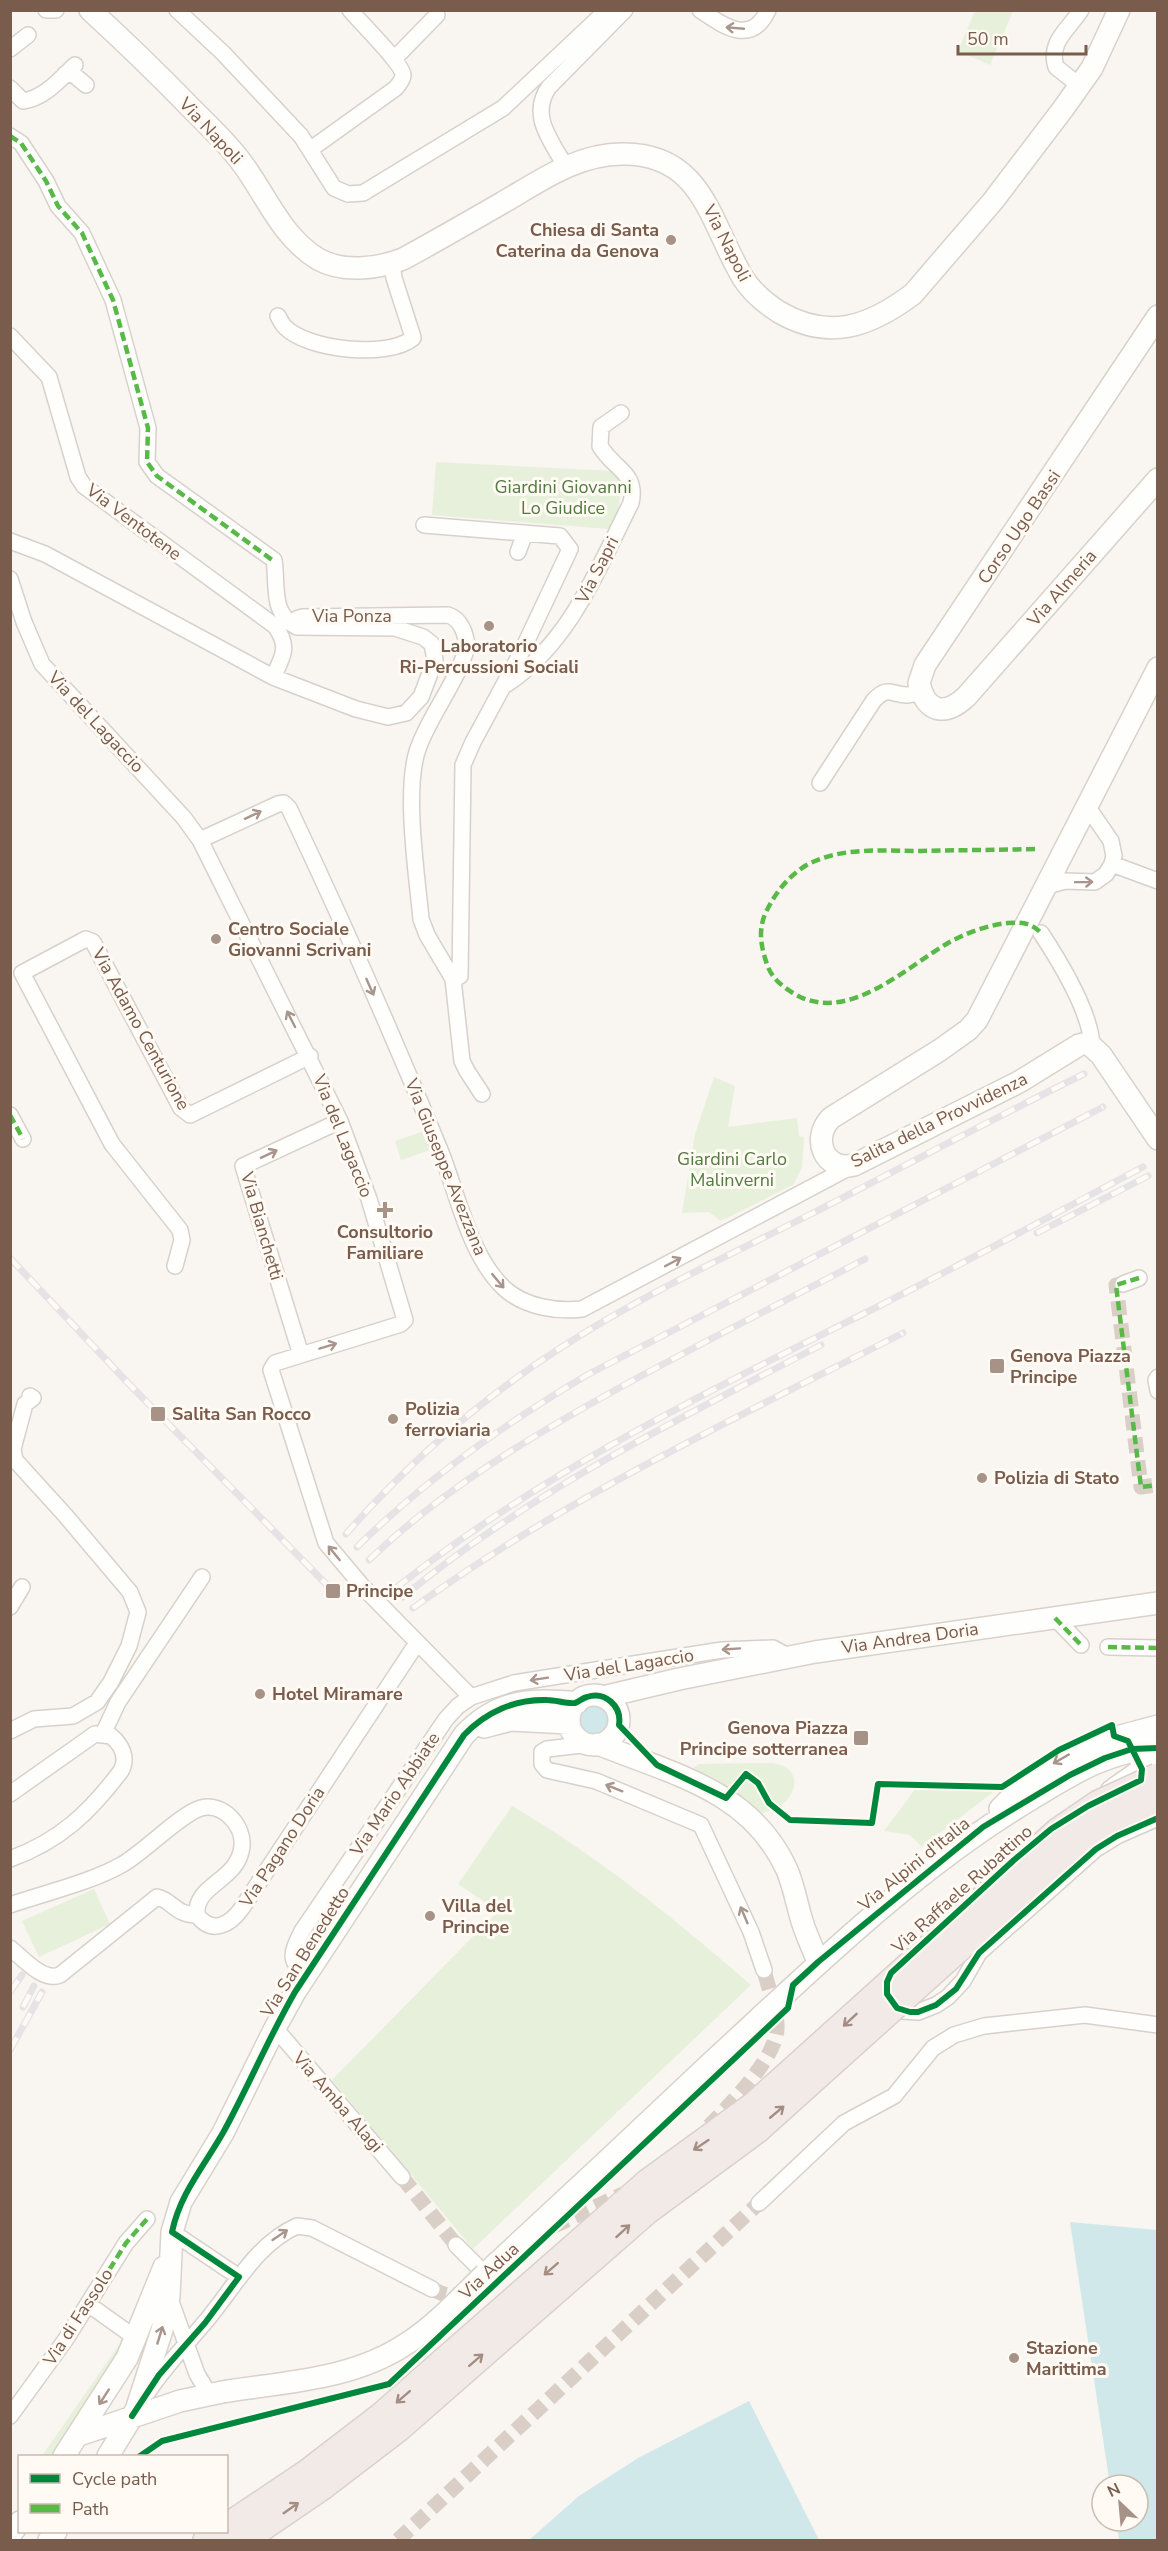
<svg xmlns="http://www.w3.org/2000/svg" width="1168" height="2551" viewBox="0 0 1168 2551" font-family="'Nunito Sans',sans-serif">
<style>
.green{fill:#e7f0db}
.water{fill:#d0e8ea}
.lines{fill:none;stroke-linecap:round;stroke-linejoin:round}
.street-tunnel{stroke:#d9cfc7;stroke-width:15;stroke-dasharray:15 8;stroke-linecap:butt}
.street-casing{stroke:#d7d1cb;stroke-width:18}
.secondary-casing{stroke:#d9d2cb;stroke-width:24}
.highway-casing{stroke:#dad1cc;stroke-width:30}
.street{stroke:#fefefd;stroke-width:15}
.secondary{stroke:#fefefd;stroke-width:21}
.highway{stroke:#f2eae7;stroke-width:27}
.rail-casing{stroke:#e6e3e7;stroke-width:7}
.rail{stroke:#fffaf3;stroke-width:4.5;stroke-dasharray:14;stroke-linecap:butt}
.secondary-bridge-casing{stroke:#d9d2cb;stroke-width:24;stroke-linecap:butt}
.highway-bridge-casing{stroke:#dad1cc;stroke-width:30;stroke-linecap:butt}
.secondary-bridge{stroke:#fefefd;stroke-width:21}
.highway-bridge{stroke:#f2eae7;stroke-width:27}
.quiet{stroke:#58b947;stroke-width:4.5;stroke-dasharray:9 4.5;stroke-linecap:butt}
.cycleway-casing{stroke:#fffaf3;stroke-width:10}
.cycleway{stroke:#00873e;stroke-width:6}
.oneway{stroke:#a8958b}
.oneway2{stroke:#a48e83}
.poi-dot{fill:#a69286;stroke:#fffaf3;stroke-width:2}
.labels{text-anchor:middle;stroke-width:6;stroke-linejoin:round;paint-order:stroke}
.street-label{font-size:18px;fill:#7a5c4d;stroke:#fffaf3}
.poi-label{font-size:18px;font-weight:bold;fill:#7a5c4d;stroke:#fffaf3;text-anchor:start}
.park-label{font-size:18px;fill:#537a41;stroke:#fffaf3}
</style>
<rect width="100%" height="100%" fill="#f9f5f0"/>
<path class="green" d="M975,11h38l-23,54 -32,-14z
M436,462l177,9 8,10 -3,37 -9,11 -177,-14z
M714,1077l21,9 -7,41 69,-9 2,18 5,1 -2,30 -8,17 -73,37 -12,-9 -27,1 13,-79z
M424,1131l6,19 -29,10 -6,-19z
M772,1763c39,5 22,48 -13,50l-42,-33 -24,-12 6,-4z
M916,1788l81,1 -75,58 -12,-12 -26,-4z
M512,1806c86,50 164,114 239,179l-278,264 -141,-169 166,-169 -40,-27z
M94,1889l16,35 -71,33 -17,-36z
M121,2342l7,5 -77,109h-9z"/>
<path class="water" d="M577 1719a17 17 0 1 1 34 0a17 17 0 1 1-34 0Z
M1070,2222l87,8v310h-38l-3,-19h22v-36h-28z
M749,2401l70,139h-290l50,-44 59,-38z"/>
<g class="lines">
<path class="street-tunnel" d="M1123,1284l-7,1 25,202 17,-2
M709,2126c20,-20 67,-68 68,-97 1,-16 -9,-42 -13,-59
M402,2177l54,68
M534,2238l18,-11 71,-33
M432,2289c13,6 21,10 33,1
M398,2540l361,-337"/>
<g class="street-casing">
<path id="street" d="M46,10h10
M177,10l46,43 78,83 33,52 14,6 15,-1 140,-85 104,-98
M700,10c22,15 51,37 68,0
M10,49l18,-14
M394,59l43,-44
M65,74l9,1 12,10
M1080,86l-24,-19c-8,-25 13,-38 25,-57
M10,88l13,13c22,-3 37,-22 52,-36
M10,136l11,7 25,38 12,25 24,27 31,67 35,128 -1,34 10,14 117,84c4,24 -4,54 23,67
M311,149l85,-61c3,-4 7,-8 7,-13 -1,-12 -43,-53 -53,-65
M566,167c-15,-26 -37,-52 -17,-80l76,-77
M278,316c2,4 4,8 7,11 22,23 103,32 128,11l-1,-4 -18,-56 -2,-14
M10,336l39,41 29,100 6,9 191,140c15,20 8,31 -2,51
M424,525l136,11 10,13 -49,104 -48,89 -10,23 -3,211 -7,3
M10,541l35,13 228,123 83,32 32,8 18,-4 15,-16 14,-37 -3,-16 -9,-7 -28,-9 -98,-1 -2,-5 1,-3 6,-2 146,-2c13,4 18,19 19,32 -10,35 -35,65 -48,99 -16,40 -2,129 2,173l6,16 26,44 9,82 5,10 15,23
M518,552l7,-19
M10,579l14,43 18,42 142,154 16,22 140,281 29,78 36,121 -4,4 -126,39 -4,7 55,173 37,44 108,110
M507,684c64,-43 90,-114 124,-181 7,-31 -18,-34 -31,-57l1,-19 20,-14
M820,783l54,-83c14,-14 16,-6 32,-5 5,0 10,-2 15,-3
M200,840l78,-36 6,-1 5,5c53,112 104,227 151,342 18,44 29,106 65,139 20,18 52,23 77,20l272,-144
M1112,864l46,17
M1047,886l18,-5 30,1 11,-8 6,-10 2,-8 -3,-15 -24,-35
M1041,933c19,29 49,78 51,112
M10,1115l13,24
M175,1266l7,-26 -2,-10 -68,-86 -90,-171 60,-32 4,-2 7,3 88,166 9,7 120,-59
M1123,1284l16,-6
M301,1355l-58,-189 97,-45
M1158,1377l-2,3 2,11
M10,1607l12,-20
M1055,1618l26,27
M1108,1647l50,1
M10,1731l24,-12 39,-3 24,-14 14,-20 18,-36 9,-34 -8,-20 -65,-77 -50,-55 -2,-11 12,-45 8,-6 -3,-2
M103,1734l15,-32 84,-125
M590,1744l-43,5 -5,3v12l5,6 49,11 105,44 50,107 13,38
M1129,1744l13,25 -1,11 -7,5
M1109,1789l31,-22 18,-9
M10,1794l85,-60 16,2c11,9 17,22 10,35 -31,41 -61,70 -111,88
M10,1905c35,-12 82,-23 113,-41 21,-12 59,-51 78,-56 22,-6 43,18 41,38 -3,35 -48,38 -45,69 15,20 33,10 45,-7l175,-265
M10,1948c14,11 33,34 50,27l97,-78c15,3 18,18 40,18
M306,1975c-20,-15 -13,-25 -4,-44l144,-212 12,-13 13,-9 43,-14 208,-33 51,-2 11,6 2,4
M892,2003l10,8 16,1 18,-7 12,-8 15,-16 16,-28 117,-104 21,-13 41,-18
M275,2028l127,149
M759,2203l85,-80 50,-27 39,-48 21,-13 30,-9 101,-11 73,10
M172,2232l67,45
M456,2245l29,29
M169,2296l28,78 12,20
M88,2304l42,30 7,3
M148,2392c17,-26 38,-47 58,-71 28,-33 50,-77 91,-95l15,2 120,61
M10,2416l56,-77 60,-96 21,-24"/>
</g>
<g class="secondary-casing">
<path id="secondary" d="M90,10c35,32 69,65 102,99 16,16 33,32 47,50 26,33 41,77 79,100 25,14 59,10 85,0 33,-18 66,-37 99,-56 38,-22 75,-49 120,-49 81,-1 88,69 121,124 9,14 22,25 36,34 50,29 90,15 134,-18l80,-93 70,-92 29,-41 27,-58
M1158,316l-233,349 -6,18c7,29 25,34 47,14l192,-218
M1158,668l-181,352 -9,10 -28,20 -109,68c-20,20 -7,54 23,47l165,-83 60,-37 9,-2 13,12 57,84
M569 1720a25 25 0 1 1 50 0a25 25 0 1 1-50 0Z
M603,1697l76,-18 136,-27 343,-49
M484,1727l27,-7 58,3
M598,1744c74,30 153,46 189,126 6,14 9,30 13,44 4,17 12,32 18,48
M1000,1809c50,-54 88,-65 158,-83
M485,2274c77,-71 153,-142 229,-214 101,-93 200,-191 319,-262 41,-25 75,-47 125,-50
M79,2435l101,-34 42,-9
M64,2456l63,-98 37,-91
M108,2456l28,-46 26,-80 7,-34 3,-64 9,-30 42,-69 52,-105 20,-36 169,-257c33,-35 67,-37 113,-32
M10,2535l10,-13
M49,2540l7,-8"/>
</g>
<g class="highway-casing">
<path id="highway" d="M207,2540l14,-8"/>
</g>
<use href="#street" class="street"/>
<use href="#secondary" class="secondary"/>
<use href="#highway" class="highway"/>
<g class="rail-casing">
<path id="rail" d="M1037,1233l111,-57
M10,1258l120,127 203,206
M346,1534c64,-73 137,-137 219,-189 77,-50 163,-89 244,-130 92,-47 183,-96 275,-141
M357,1547c69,-68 146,-122 230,-172l516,-268
M369,1560c74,-71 161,-123 250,-172 82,-45 164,-86 246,-129
M396,1588c143,-114 307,-194 469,-275 94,-47 185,-97 278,-146
M403,1597c126,-105 274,-177 418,-252
M413,1608c152,-110 323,-190 490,-275
M10,1992l12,-17
M23,2007l11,-21
M10,2050l32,-58"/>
</g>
<use href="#rail" class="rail"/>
<g class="secondary-bridge-casing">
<path id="secondary-bridge" d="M222,2392c62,-10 130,-12 184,-48 29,-18 54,-46 79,-70"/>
</g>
<g class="highway-bridge-casing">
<path id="highway-bridge" d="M226,2528l82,-55 73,-56 267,-234 106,-77 304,-274 41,-28 59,-27
M243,2540l79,-54 77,-59 247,-216 110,-81 316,-284 37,-24 49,-24"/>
</g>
<use href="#secondary-bridge" class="secondary-bridge"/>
<use href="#highway-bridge" class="highway-bridge"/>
<path class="quiet" d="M10,136l11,7 25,38 12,25 24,27 31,67 35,128 -1,34 10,14 118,86
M1035,849c-38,1 -76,1 -114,2 -38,0 -81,-5 -116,15 -17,11 -29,26 -38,44 -10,19 -6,38 1,57 5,12 14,19 25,26 53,33 112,-25 155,-50 18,-10 40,-18 60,-20 14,-1 24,0 33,10
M10,1115l13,24
M1139,1278l-23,7 25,202 17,-2
M1055,1618l26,27
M1108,1647l50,1
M88,2304l38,-61 21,-24"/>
<g class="cycleway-casing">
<path id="cycleway" d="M132,2416l27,-41 46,-52 34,-46 -67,-45c8,-39 33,-67 52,-101 25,-46 45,-94 71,-139l169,-257c22,-23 51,-36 83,-35 9,0 19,4 28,3 4,-1 7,-5 12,-6 18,-6 35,9 32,28l38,40 69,33 20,-24 12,9 11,20 21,17 82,3 6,-39 124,3 57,-37 53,-25 2,11 14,5 14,28 -1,11 -53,26 -37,23 -37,31 -123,113 -4,9v12l10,14 13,4h8l18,-7 20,-16 23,-36 117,-104 21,-13 41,-18
M140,2456l22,-15 227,-57 399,-376 5,-23 25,-23 165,-135 87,-52 35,-17 27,-9 26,-1"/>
</g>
<use href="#cycleway" class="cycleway"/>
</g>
<defs><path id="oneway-shaft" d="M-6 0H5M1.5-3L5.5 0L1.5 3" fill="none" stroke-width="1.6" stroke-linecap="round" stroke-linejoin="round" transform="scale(1.5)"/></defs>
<g class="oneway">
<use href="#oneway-shaft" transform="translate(735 28) rotate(-175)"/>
<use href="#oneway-shaft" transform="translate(253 815) rotate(-25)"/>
<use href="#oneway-shaft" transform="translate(1084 882) rotate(-1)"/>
<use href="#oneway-shaft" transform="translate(370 987) rotate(66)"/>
<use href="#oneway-shaft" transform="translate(291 1019) rotate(-117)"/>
<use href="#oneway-shaft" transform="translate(269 1154) rotate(-25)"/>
<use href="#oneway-shaft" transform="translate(673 1262) rotate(-28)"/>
<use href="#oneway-shaft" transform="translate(498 1281) rotate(50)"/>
<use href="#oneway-shaft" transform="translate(328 1346) rotate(-17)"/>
<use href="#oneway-shaft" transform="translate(334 1553) rotate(-129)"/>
<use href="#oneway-shaft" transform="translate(731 1649) rotate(176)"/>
<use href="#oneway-shaft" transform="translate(539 1679) rotate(171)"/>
<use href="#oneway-shaft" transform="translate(1061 1759) rotate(150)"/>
<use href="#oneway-shaft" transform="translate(614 1788) rotate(-158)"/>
<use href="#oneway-shaft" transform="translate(744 1915) rotate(-113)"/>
<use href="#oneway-shaft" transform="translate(280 2235) rotate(-34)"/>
<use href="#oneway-shaft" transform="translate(160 2335) rotate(-73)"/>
<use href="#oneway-shaft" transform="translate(104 2397) rotate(123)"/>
</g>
<g class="oneway2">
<use href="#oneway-shaft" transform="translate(850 2020) rotate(137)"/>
<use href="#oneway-shaft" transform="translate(777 2112) rotate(-40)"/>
<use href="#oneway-shaft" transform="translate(701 2145) rotate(146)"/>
<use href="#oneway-shaft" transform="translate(623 2231) rotate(-42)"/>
<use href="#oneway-shaft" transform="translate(551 2269) rotate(139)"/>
<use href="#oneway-shaft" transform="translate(476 2360) rotate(-41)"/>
<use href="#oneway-shaft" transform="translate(403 2397) rotate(139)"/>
<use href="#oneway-shaft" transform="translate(291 2508) rotate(-35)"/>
</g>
<g class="poi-dot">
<circle cx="671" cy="240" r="6"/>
<circle cx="489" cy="626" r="6"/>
<circle cx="216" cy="939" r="6"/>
<path d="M382 1201h6v6h6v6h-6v6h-6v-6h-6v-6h6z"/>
<rect x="989" y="1358" width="16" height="16" rx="3"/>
<rect x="150" y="1406" width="16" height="16" rx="3"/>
<circle cx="393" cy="1419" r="6"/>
<circle cx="982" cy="1478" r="6"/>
<rect x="325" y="1583" width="16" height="16" rx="3"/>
<circle cx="260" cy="1694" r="6"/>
<rect x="853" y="1730" width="16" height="16" rx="3"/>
<circle cx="430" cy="1916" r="6"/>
<circle cx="1014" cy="2358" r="6"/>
</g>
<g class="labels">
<g class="street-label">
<text transform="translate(211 131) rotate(47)" y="6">Via Napoli</text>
<text transform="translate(727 243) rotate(63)" y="6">Via Napoli</text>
<text transform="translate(134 522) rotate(37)" y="6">Via Ventotene</text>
<text transform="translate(1019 527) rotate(-56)" y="6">Corso Ugo Bassi</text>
<text transform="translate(597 570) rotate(-63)" y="6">Via Sapri</text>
<text transform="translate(1062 588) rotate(-49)" y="6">Via Almeria</text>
<text x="352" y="622">Via Ponza</text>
<text transform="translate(96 722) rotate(47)" y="6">Via del Lagaccio</text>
<text transform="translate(141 1029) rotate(61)" y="6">Via Adamo Centurione</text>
<text transform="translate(939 1120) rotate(-26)" y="6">Salita della Provvidenza</text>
<text transform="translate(343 1136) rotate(68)" y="6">Via del Lagaccio</text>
<text transform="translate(446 1167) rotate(68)" y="6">Via Giuseppe Avezzana</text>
<text transform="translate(262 1226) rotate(74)" y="6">Via Bianchetti</text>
<text transform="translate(910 1638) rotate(-8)" y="6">Via Andrea Doria</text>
<text transform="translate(629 1665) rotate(-9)" y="6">Via del Lagaccio</text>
<text transform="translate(395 1794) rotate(-56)" y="6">Via Mario Abbiate</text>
<text transform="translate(282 1847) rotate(-57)" y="6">Via Pagano Doria</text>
<text transform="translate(914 1864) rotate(-39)" y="6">Via Alpini d'Italia</text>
<text transform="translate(962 1889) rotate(-42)" y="6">Via Raffaele Rubattino</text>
<text transform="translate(305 1952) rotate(-58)" y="6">Via San Benedetto</text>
<text transform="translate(338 2102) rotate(49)" y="6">Via Amba Alagi</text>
<text transform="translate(489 2271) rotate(-43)" y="6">Via Adua</text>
<text transform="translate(78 2317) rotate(-57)" y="6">Via di Fassolo</text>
</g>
<g class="poi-label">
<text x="659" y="236" text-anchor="end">Chiesa di Santa<tspan x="659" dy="21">Caterina da Genova</tspan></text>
<text x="489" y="652" text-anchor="middle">Laboratorio<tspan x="489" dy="21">Ri-Percussioni Sociali</tspan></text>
<text x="228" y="935">Centro Sociale<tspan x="228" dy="21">Giovanni Scrivani</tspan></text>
<text x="385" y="1238" text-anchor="middle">Consultorio<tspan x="385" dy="21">Familiare</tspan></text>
<text x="1010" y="1362">Genova Piazza<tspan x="1010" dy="21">Principe</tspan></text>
<text x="405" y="1415">Polizia<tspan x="405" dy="21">ferroviaria</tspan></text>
<text x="172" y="1420">Salita San Rocco</text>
<text x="994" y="1484">Polizia di Stato</text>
<text x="346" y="1597">Principe</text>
<text x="272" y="1700">Hotel Miramare</text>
<text x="848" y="1734" text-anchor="end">Genova Piazza<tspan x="848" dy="21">Principe sotterranea</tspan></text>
<text x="442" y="1912">Villa del<tspan x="442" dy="21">Principe</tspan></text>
<text x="1026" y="2354">Stazione<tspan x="1026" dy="21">Marittima</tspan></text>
</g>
<g class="park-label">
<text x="563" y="493">Giardini Giovanni<tspan x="563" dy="21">Lo Giudice</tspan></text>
<text x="732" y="1165">Giardini Carlo<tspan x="732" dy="21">Malinverni</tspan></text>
</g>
</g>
<rect width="1168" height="2551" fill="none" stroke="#7a5c4d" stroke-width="24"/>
<rect x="18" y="2455" width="210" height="78" fill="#fffaf3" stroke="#cabbb1" stroke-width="1.5"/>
<rect x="30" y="2474" width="30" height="9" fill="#00873e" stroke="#cabbb1" stroke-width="1.5"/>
<text x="72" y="2485" font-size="18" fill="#7a5c4d">Cycle path</text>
<rect x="30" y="2504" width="30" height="9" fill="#58b947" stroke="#cabbb1" stroke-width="1.5"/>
<text x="72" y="2515" font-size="18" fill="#7a5c4d">Path</text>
<g transform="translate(1120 2503) rotate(334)"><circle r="28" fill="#fffaf3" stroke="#cabbb1" stroke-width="1.5"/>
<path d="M0-4.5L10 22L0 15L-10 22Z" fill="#a69286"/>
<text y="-9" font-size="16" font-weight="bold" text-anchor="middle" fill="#7a5c4d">N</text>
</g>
<path d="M958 45v9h128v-9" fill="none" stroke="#7a5c4d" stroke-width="3"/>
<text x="967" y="45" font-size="18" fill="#7a5c4d" stroke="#fffaf3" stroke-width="4.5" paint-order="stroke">50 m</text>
</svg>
